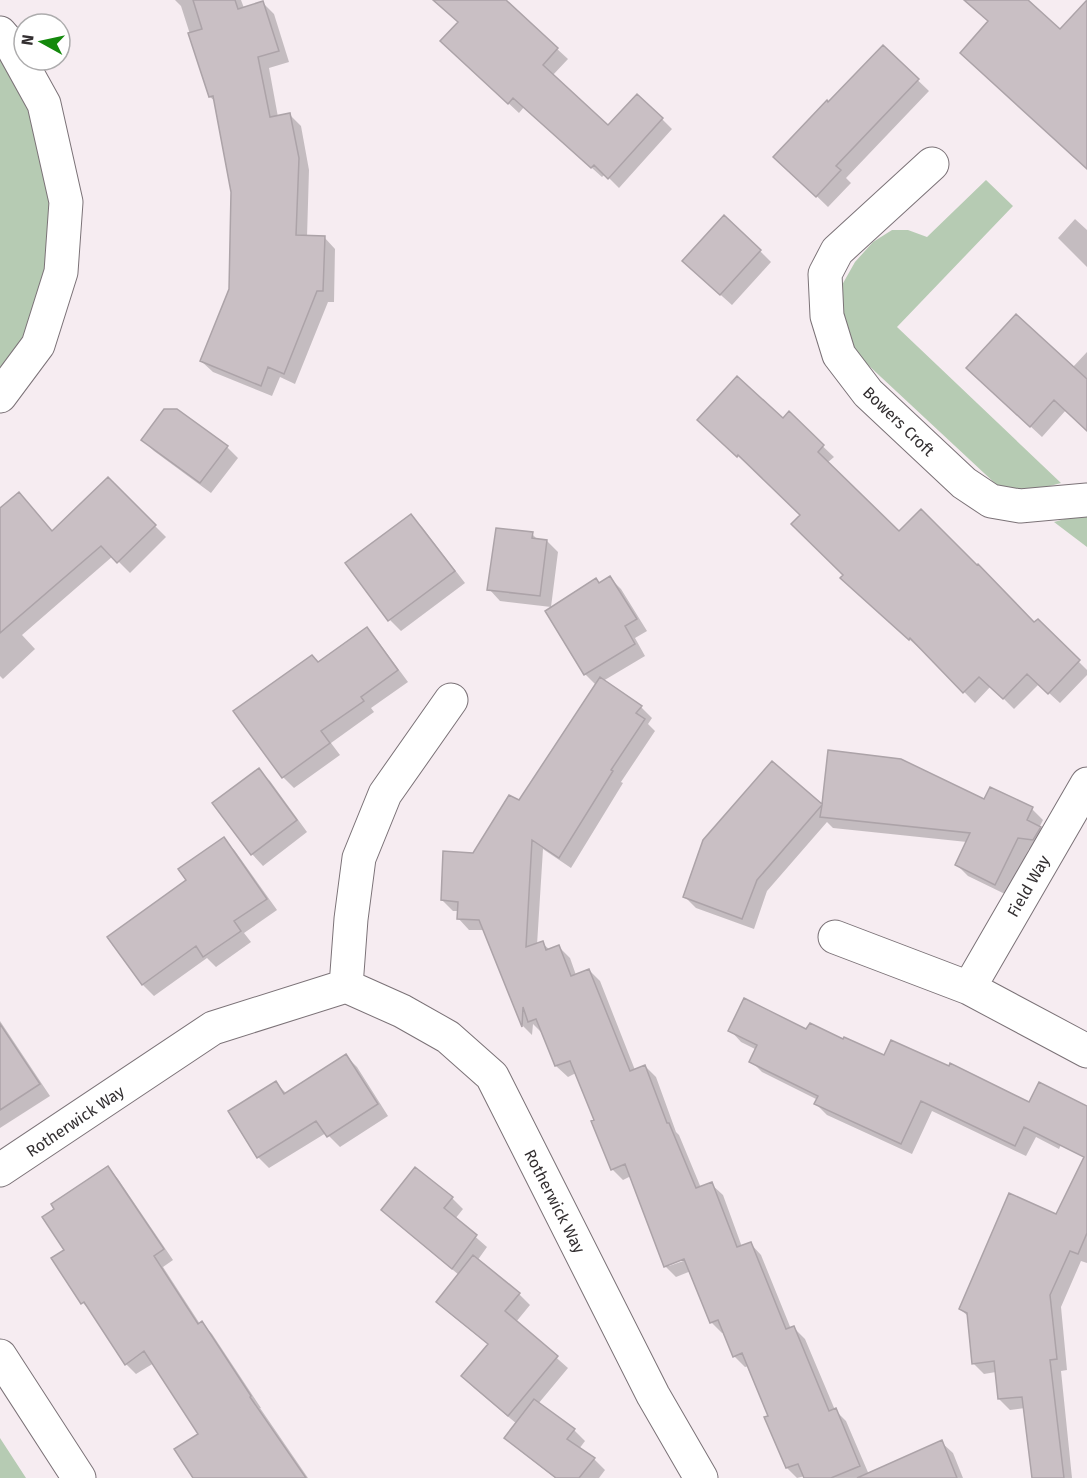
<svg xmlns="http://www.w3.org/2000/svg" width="1087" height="1478" viewBox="0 0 1087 1478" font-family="'Fira Sans',sans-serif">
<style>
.green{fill:#b6cbb3}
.shadow{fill:#0003;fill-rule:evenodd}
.building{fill:#c9bfc4;stroke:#aca3a8;stroke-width:1.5}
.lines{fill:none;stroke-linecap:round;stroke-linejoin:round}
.street-casing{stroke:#7b7277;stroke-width:35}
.street{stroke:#fff;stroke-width:33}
.labels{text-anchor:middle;stroke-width:4.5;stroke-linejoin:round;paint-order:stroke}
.street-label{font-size:16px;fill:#332f31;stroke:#fff}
</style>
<rect width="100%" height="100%" fill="#f6ecf1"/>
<path class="green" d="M0,44l27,44 31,113 -8,72 -21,70 -29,24z
M986,180l27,26 -116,121 164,156 -41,11 -21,-7 -147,-137 -11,-23 1,-42 13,-23 18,-20 19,-12h16l19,7z
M1087,513v34l-33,-25 32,-9z
M0,1438l26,40h-26z"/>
<path class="shadow" d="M175,0h66l3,8 19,-5 11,11 15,48 -20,6 9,49 12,-2 11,11 8,44 -2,67h17l11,12 -1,53h-6l-33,82 -15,-7 -8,19 -59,-24 -12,-11 29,-72 2,-98 -16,-89 -6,-5 -29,-91z
M448,0h56l64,59 -16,17 56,51 54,-8 10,10 -53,59 -14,-14 -3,3 -78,-70 -5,6 -67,-62 7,-28z
M883,47l46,44 -83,87 5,5 -23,24 -52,-50z
M1075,219l12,11v37l-29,-29z
M760,251l11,11 -39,43 -37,-33z
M1087,352v78l-21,-20 -24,27 -63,-58 93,-11z
M789,414l45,43 -7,6 72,70 136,91 3,-3 49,49v5l-27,28 -21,-19 -25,25 -23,-23 -16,17 -54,-55 -1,1 -67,-61 -51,-73 -52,-50 -1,1 -39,-36 73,-10z
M143,440l84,7 11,11 -27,35 -57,-42z
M108,479l58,58 -36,36 -17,-17 -91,79 13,14 -32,30 -3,-3v-151l26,-23 27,30z
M411,516l11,11 43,56 -64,48 -11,-11z
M532,534l6,6 9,1 11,11 -7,55 -51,-6 -11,-12z
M610,578l11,11 26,42 -12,7 10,18 -42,25 38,26 11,11 -4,6 7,7 -34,51 2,1 -52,85 -28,-19 -6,96 5,-2 8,7 9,-3 11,11 6,17 13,-5 11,11 35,89 10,-4 11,11 20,55 3,3 22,53 10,-4 12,11 19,52 8,-4 11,12 30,74 3,-1 11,11 30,71 11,11 24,56 -3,1h-61l-1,-2 -8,2 -10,-10 -17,-52 -21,-50 -4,1 -11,-11 -10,-24 -2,1 -11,-11 -20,-51 -15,6 -11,-11 -34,-90 -8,4 -11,-11 -16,-48 -20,-48 -8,4 -12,-11 -13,-34h-2l-8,-8 -1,11 -9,-9 -38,-96h-16l-11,-12 1,-7h-6l-11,-11 32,-46 45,-52 77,-117 -11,-11 15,-90zM691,1255l1,3 -23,8v-3z
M367,629l10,11 31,42 -37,26 3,4 -43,31 9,12 -46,33 -11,-11 36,-114z
M773,764l50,43 161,-6 48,8 11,11 -4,8 12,11 -7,12 -15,-2 -22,46 -39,-19 -11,-11 10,-23 -134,-14 -6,-6 -60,69 -13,38 -58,-21 -11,-11z
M258,770l12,11 37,51 -44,34 -11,-12 -38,-51z
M224,839l11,12 42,59 -33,23 7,9 -35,25 -9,-9 -53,38 -11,-11 -34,-47 79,-58z
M0,1021l50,75 -50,32z
M730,1030l77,1 223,73 48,5 -19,40 -23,-12 -10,19 -94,-45 -20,43 -85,-39 -11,-11 2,-4 -56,-28 -11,-11 6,-11 -16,-8z
M346,1056l11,11 31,49 -48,31 -14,-14 -57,35 -11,-11 17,-75 12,12z
M1087,1154v109l-6,-2 -20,46 6,63 -6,1 11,107h-39l-8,-70 -15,2 -11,-11 -3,-27 -12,2 -11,-11 -4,-46 -9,-8 97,-93z
M108,1168l10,11 55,81 -10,7 37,57 2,-1 10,11 49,74h-1l48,70h-110l2,-44 -46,-71 -18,11 -10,-10 -34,-52 -9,-9 -17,-52z
M452,1198l11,11 -8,10 32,28 -10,14 42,33 11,11 -14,17 52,46 -30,36 36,26 11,11 -6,8 15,10 11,11 -6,8h-44l-37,-29 -12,-11 11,-14 -43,-36 -11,-12 26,-31 -40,-32 -11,-11 21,-27 -65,-54z
M941,1442l12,11 10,25h-88z"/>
<path class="building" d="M193,0h42l3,9 25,-8 16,50 -21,6 12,60 20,-4 9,45 -3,77 29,1 -2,55h-6l-33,83 -16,-7 -7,19 -61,-25 29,-72 2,-97 -18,-96 -4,1 -21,-64 14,-4z
M433,0h73l52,48 -15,17 65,60 29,-31 26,24 -55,61 -14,-14 -3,3 -78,-70 -5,6 -68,-63 18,-19z
M964,0h64l32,29 27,-29v169l-127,-116 28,-32z
M883,45l36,34 -83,87 5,4 -25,27 -43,-40 54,-57 1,2z
M724,215l37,35 -41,45 -38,-34z
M1016,314l71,65v52l-33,-31 -24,27 -64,-59z
M737,376l46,42 6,-7 35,34 -6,7 81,79 22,-22 56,56 1,-1 56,58 4,-3 42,41 -32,34 -21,-20 -24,25 -24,-22 -16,16 -53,-55 -1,2 -69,-62 3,-3 -52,-51 9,-9 -62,-60 -1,2 -40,-37z
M164,409h13l51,37 -28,37 -59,-43z
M108,477l48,48 -39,38 -16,-17 -101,87v-125l19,-16 33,39z
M411,514l44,57 -67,50 -43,-58z
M496,528l37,4 -1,6 15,2 -7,56 -53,-6z
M610,576l27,43 -12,7 10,18 -51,31 -39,-64 51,-33 3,5z
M367,627l31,43 -37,27 3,4 -43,30 9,12 -48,35 -49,-67 79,-56 6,7z
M600,677l42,29 -6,7 9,6 -34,51 2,1 -54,87 -27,-18 -6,107 17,-6 3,9 13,-5 12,31 18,-7 41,102 15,-6 22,58h2l27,65 16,-6 25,65 14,-5 35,87 8,-3 35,85 7,-3 24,58 -29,12h-27l-6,-14 -12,4 -22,-51 4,-1 -26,-63 -9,4 -15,-37 -8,3 -26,-64 -20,8 -39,-103 -14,6 -20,-49 3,-1 -24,-59 -15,5 -19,-47 -8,3 -5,-15 -1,20 -43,-107 -22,-1 1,-17 -17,-2 2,-49 30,2 36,-58 10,5z
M828,750l73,9 83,40 6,-12 43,20 -6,13 14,7 -8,13 -15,-2 -23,47 -40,-20 15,-32 -150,-16 2,-12 -65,75 -15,39 -59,-22 20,-57 69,-79 50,43z
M259,768l38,52 -46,35 -39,-52z
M224,837l43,62 -33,22 7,10 -38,26 -7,-11 -54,39 -35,-48 79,-57 -8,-11z
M744,998l62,31 4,-6 33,16 1,-2 40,18 7,-15 58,26 1,-3 79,39 10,-20 48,24v127l-9,21 -8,-3 -20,44 7,64 -7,1 14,118h-32l-10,-81 -24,2 -4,-38 -22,3 -5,-51 -8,-4 50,-116 47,21 28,-57 -60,-30 -9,19 -94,-45 -20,43 -87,-40 4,-8 -69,-34 8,-17 -29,-14z
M0,1024l40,60 -40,26z
M346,1054l32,50 -51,33 -11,-16 -59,37 -29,-47 48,-30 8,13z
M108,1166l56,83 -10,7 44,68 4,-3 49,75 -1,1 56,81h-113l-19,-29 24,-15 -54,-83 -19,14 -41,-63 -3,2 -30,-46 13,-8 -22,-33 12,-8 -3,-5z
M415,1167l38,30 -9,11 33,27 -25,34 -71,-59z
M473,1255l47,38 -15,18 53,45 -50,60 -47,-40 27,-32 -52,-42z
M534,1399l41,30 -8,10 28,19 -16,20h-23l-52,-40z
M942,1440l15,38h-100z"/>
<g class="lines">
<g class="street-casing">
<path id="street" d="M0,33l13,15 31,56 22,98 -5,70 -23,73 -38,51
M932,164l-95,87 -12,23 2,42 12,39 29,38 96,90 27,18 29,5 67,-6
M835,937l134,51 118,63
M346,986l5,-67 8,-61 26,-64 66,-94
M969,988l118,-204
M0,1170l213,-142 133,-42 56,25 46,26 44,39 161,319 48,83
M0,1356l79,122"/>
</g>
<use href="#street" class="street"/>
</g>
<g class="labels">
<g class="street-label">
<text transform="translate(899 421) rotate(44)" y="6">Bowers Croft</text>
<text transform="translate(1028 886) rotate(-60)" y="6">Field Way</text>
<text transform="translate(75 1121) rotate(-34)" y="6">Rotherwick Way</text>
<text transform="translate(555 1201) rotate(63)" y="6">Rotherwick Way</text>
</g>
</g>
<g transform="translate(42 42) rotate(278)"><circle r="28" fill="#ffffff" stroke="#adacad" stroke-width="1.5"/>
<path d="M0-4.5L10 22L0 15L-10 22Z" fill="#14890c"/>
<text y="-9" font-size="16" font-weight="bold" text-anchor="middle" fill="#332f31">N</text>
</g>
</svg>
